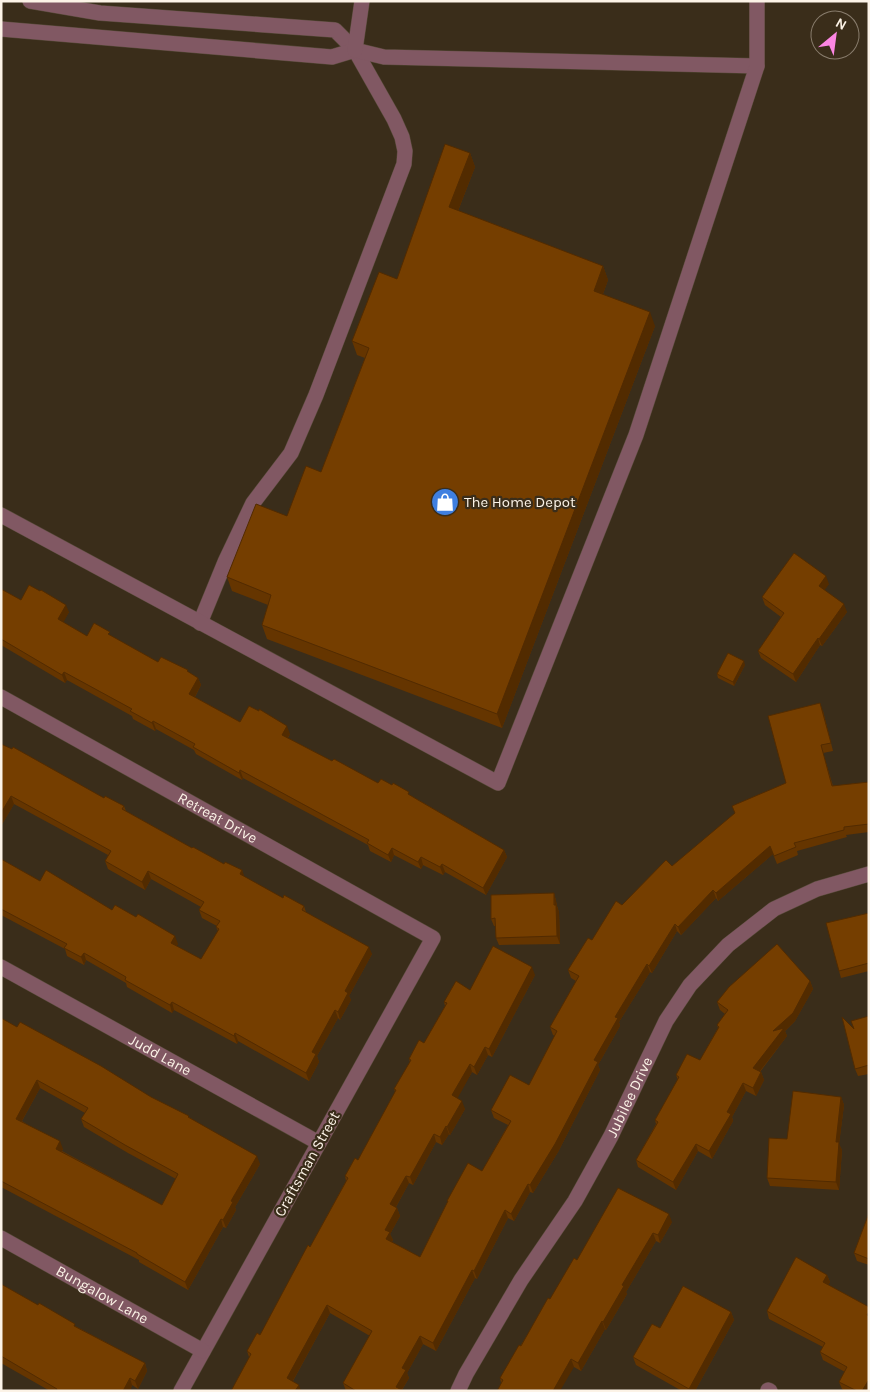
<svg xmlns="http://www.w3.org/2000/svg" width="870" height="1392" viewBox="0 0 870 1392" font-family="Karla,sans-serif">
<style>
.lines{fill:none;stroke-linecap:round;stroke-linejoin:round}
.minor-casing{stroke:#554937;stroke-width:16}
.minor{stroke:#815863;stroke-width:15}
.wall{fill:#653500;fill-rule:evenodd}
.shaded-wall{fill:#522b00}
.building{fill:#753e00;stroke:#522b00;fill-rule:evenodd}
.labels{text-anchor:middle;stroke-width:4.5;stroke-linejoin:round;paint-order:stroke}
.poi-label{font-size:15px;fill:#fcf3e7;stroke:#3a2d1a;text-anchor:start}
.street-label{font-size:15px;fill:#fcf3e7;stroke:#3a2d1a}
</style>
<rect width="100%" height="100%" fill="#3a2d1a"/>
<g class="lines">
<g class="minor-casing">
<g id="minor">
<path d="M30,1l70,12 235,17 20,20 39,69 8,18 3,14 -1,13 -88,231 -25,58 -38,50 -28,59 -25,61"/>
<path d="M1,29l331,28 23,-7 29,7 373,9"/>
<path d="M355,50l7,-49"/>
<path d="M1,515l497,268 138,-348 121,-369v-65"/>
<path id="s1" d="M1,697l432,241 -252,453"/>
<path id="s2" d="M1,967l318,176"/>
<path id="s3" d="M1,1238l202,113"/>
<path d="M768,1390l2,1"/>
<path id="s4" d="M458,1391l8,-17 55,-94 54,-79 36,-65 55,-115 24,-36 38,-40 46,-36 43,-20 52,-15"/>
</g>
</g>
<use href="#minor" class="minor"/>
</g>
<path class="wall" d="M470,153l5,14 -17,44 145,55 5,14 -5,14 52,32 -153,402 -235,-89 -5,-14 6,-20 -36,-14 -5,-14 60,-61 34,-44 44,-114 -8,-3 -5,-14 45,-62z
M829,584l-5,6 23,22 -25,34 -2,-1 -24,37 -35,-24 -3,-7 23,-34 -16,-12 -3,-8z
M1,589l20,11 48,12 -6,10 24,14h24l47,26 30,8v2l10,6 3,7 -6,12 45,25 50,12 -2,4 44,23 46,22 32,12 94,55 3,7 -21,38 -41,-23 -2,3 -20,-10 -2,4 -27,-14 -3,7 -21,-11 -2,-6 -125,-67 -1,2 -46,-26 -2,-4 -38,-21 -1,2 -22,-12 -1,-3 -65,-36 -2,3 -64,-38z
M745,665l-11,21 -16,-8 -1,-4z
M823,711l10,40 -10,2 10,33 36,-4v50l-23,3 1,2 -50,14 1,4 -21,9 -4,-10 -55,47 -2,-3 -35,37 -4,-4 -25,42 -2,-1 -31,50 1,4 -22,39 2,5 -42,82 -25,41 -3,-1 -16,29 -6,-3 -31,61 -2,-1 -39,73 -13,-7 -16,29 2,5 -7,12 2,1h-58l-3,-8 27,-47 -40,-23 -37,68 -44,-24 -2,-6 13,-16 50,-88 36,-66 -1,-5 13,-16 37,-68 -1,-3 16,-27 -1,-3 15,-16 21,-37 -1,-4 26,-12 65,-15 -43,82 -4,-2 -11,20 -5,-3 -15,26 8,11 -15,26 -1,-1 -7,11 -6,-3 -23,43 -4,-2 -13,24 1,1 3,8 -10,18 3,6 -1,2 28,15 28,-55 -1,-1 35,-30 26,-46 -14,-7 -3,-8 38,-25 26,-49 -2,-1 -3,-8 26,-46 -5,-3 -3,-8 24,-30 30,-35 50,-39 114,-83z
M1,744l103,54 20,8 2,5 66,37 32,16 18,6 2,7 39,21 21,8 2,6 66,42 -23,42 2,4 -11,20 -2,-2 -21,38 2,6 -10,19 -71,-40 -1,3 -63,-34 -2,3 -45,-26 -1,-4 -40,-23 -2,5 -17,-9 -2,-7 -64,-34v-56l39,22 72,29 66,34 -2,2 25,13 17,-28 -2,-4 1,-1 -15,-8 -3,-8 2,-3 -50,-28 -6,11 -37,-21 -3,-8 3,-6 -94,-51 -13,22z
M554,893l2,8 1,5 2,6 1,32 -61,1 -3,-7v-12h-2l-3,-7z
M869,913v58l-28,7 -2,-7z
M810,981l3,8 -18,32 -10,10 2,5 -27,36h1l3,8 -8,16 -10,-5 -14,26 1,4 -21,38 -14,-8 -22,39 -38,-23 -2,-7 20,-36 -1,-4 23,-40 -2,-5 24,-15 18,-32 -1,-3 8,-11 -5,-4 -3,-8z
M869,1016v58l-11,2 -3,-7 -1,-40z
M1,1018l16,9 134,70 38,20 71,47 -25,43 1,3 -10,18 -3,-1 -35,63 -49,-28v-2l-138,-73zM40,1088l45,25 -4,6 3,8 44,26 48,26 -14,26 -100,-54 1,-2 -41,-28z
M841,1097l3,8 -5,39 3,6 -3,40 -69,-4 -3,-8 20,-39z
M869,1213v52l-12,-4 -3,-8z
M672,1222l-12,21 -4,-2 -30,51 1,2 -21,36 -1,-1 -24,42 -7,-4 -73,16 -1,-5 50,-79 27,-39z
M827,1275l3,7 -2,3 41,22v84h-24l-3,-2 -3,-7 6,-10 -22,-12 -3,-8 3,-5 -54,-28 -2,-8z
M1,1284l76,43 68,36 2,8 -9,18 -6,-4 -2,6h-80l-49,-28z
M731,1312l3,8 -39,71h-13l-46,-26 -3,-8z"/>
<path class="shaded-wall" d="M470,153l5,14 -21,54 -5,-14z
M603,266l5,14 -9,25 -5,-14z
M650,312l5,14 -153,402 -5,-14z
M826,576l3,8 -7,10 -3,-8z
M844,604l3,8 -25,34 -3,-7z
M66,605l3,7 -8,15 -3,-8z
M818,638l2,7 -24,37 -3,-8z
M744,661l1,4 -11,21 -1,-4z
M64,672l3,8 -2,3 -3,-8z
M198,678l3,7 -9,17 -3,-8z
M820,703l3,8 10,40 -2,-8z
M153,721l3,8 -1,2 -3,-8z
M287,726l3,8 -5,8 -3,-7z
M240,770l3,8 -1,2 -3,-7z
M11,796l3,8 -13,22v-13z
M770,846l3,8 -55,47 -2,-8z
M392,848l2,7 -3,7 -3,-7z
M504,850l3,7 -21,38 -3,-7z
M421,857l2,8 -2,4 -3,-7z
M442,864l3,8 -2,3 -3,-8z
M242,870l3,8 -5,-4z
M148,871l3,8 -6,11 -3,-8z
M713,890l3,8 -35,37 -3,-8z
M554,893l2,8 1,5 2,6 1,32 -3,-8z
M675,924l2,7 -25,42 -3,-7z
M175,936l3,8 -4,7 -3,-8z
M369,947l3,7 -23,42 2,4 -11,20 -2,-8 7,-21z
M84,953l2,7 -2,5 -3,-8z
M647,964l3,8 -31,50 1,4 -22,39 2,5 -42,82 -25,41 -3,-8 64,-125 21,-43z
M532,967l3,8 -43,82 -3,-8z
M810,981l3,8 -18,32 -10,10 2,5 -31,40 -3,-8 20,-37z
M172,1002l2,8 -2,3 -2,-8z
M335,1010l3,8 -21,38 2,6 -10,19 -3,-8 6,-21z
M235,1033l3,8 -1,3 -3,-8z
M485,1047l3,8 -11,20 -3,-8z
M470,1064l2,8 -17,31 -3,-8z
M761,1072l3,8 -8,16 -3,-8z
M37,1080l3,8 -21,38 -3,-7z
M743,1083l3,8 -14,26 1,4 -21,38 -3,-8 18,-39z
M841,1097l3,8 -5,39 3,6 -3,40 -3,-8v-40z
M462,1101l3,8 -15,26 -3,-8z
M446,1126l3,8 -7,11 -2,-8z
M434,1134l2,8 -23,43 -3,-8z
M60,1141l3,8 -4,7 -3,-7z
M696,1144l2,7 -22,39 -3,-8z
M257,1156l3,8 -25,43 1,3 -10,18 -3,-8 8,-19z
M406,1176l3,7 -16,29 -3,-8z
M528,1184l2,8 -16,29 -3,-7z
M397,1208l3,8 -10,18 3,6 -4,6 -3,-7 -1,-9z
M505,1210l3,8 -31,61 -3,-8z
M669,1214l3,8 -12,21 -2,-8z
M221,1219l2,8 -35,63 -3,-8z
M653,1233l3,8 -30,51 1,2 -21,36 -3,-8 19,-37z
M472,1270l3,8 -39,73 -3,-8z
M827,1275l3,7 -4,8 -3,-8z
M327,1305l3,8 -40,73 -3,-8z
M731,1312l3,8 -39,71h-5l-1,-2z
M602,1321l3,8 -24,42 -3,-8z
M420,1336l3,8 -16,29 2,5 -8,13 -5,-4 6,-19z
M571,1359l3,8 -14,24h-7z
M145,1363l2,8 -9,18 -3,-8z
M130,1378l2,7 -2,6h-7z
M868,1381l1,3v7h-7z
M299,1385l2,6h-6z"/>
<path class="building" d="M445,144l25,9 -21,54 154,59 -9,25 56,21 -153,402 -235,-89 9,-30 -44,-18 29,-73 31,12 19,-50 15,6 48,-124 -17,-7 27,-69 18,7z
M794,553l32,23 -7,10 25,18 -25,35 -1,-1 -25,36 -35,-23 26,-38 -22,-16z
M29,585l11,6 1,-1 25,15 -8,14 29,17 7,-13 16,9 -2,2 50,28 3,-5 27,13 -1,1 11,7 -9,16 51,28 9,-16 10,5v-2l28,17 -5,9 50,26 2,-2 44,24 3,-4 11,6 1,-2 16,9 -1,2 10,6 86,50 -21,38 -41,-24 -2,3 -19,-10 -3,5 -26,-14 -4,7 -21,-12 2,-3 -129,-70 -1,3 -46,-26 2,-3 -42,-23 -1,2 -22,-12 2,-2 -68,-37 -2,3 -61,-36v-50l20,11z
M728,653l16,8 -11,21 -16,-8z
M820,703l11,40 -10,2 11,41 37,-4v42l-25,3v3l-50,13 2,4 -22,9 -4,-10 -54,47 -3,-3 -35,37 -3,-3 -26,42 -2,-2 -32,53 3,1 -24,42 4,2 -43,82 -25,41 -2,-1 -17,30 -6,-4 -31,61 -2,-1 -39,73 -13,-7 -18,32 4,2 -10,17 8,4h-48l-13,-8 29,-52 -45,-26 -40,73 12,7 -4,6h-64l20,-37 -4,-3 10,-18 3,2 48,-90 2,2 38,-69 -3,-2 10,-18 3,2 38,-70 -2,-1 17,-29 -2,-1 10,-19 5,3 23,-40 -3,-1 12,-21 14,9 23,-44 39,21 -43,82 -4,-2 -11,20 -4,-3 -18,31 10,6 -15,26 -1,-1 -6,11 -6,-3 -24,43 -4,-1 -16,28 7,4 -12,22 5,2 -4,7 34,18 28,-56h-1l21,-38 14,8 29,-50 -20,-11 19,-35 19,10 28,-54 -7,-4 29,-51 -11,-6 20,-32 4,2 24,-39 6,4 44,-45 6,6 63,-53 -3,-7 54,-23 -18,-67z
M1,744l11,5 1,-2 91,51 1,-2 19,10 -2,3 70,39 1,-1 31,17 1,-2 17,8 -2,4 43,24 1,-3 20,11 -2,4 67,37 -24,44 3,2 -10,19 -3,-2 -23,42 4,2 -10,19 -71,-40 -1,3 -62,-34 -2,3 -45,-25 1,-3 -42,-24 -3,4 -17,-9 3,-4 -66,-35v-50l39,22 6,-11 66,40 3,-5 21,12 2,-3 37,22 -4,7 30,16 18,-30 -3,-2 4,-6 -21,-11 5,-8 -56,-31 -6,11 -37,-21 6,-10 -100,-55 -10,17z
M554,893v12h2l1,31 -61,2 -1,-20 -4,1v-24z
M869,913v50l-30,8 -13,-48z
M777,944l33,37 -17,32 -20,18 11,-3 -31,40 8,4 -8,16 -10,-5 -16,29 4,2 -22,37 -13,-7 -23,38 -37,-22 22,-38 -3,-2 24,-43 -3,-2 11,-21 13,6 19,-33 -2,-2 11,-15 -11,-8 12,-15z
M869,1016v49l-14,4 -13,-52 12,12 -3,-8z
M1,1018l16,9 3,-5 81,44 50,31 38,19 -1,1 69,39 -26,45 2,1 -10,18 -2,-1 -36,63 -48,-28v-1l-136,-72zM37,1080l51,28 -7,11 44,26 53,29 -16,31 -106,-56 4,-8 -44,-22z
M793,1091l48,6 -5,45h3l-3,40 -69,-4 2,-40 18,1z
M618,1188l51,26 -11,21 -5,-2 -31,52 2,1 -21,36 -1,-1 -24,42 -7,-4 -18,32h-56l6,-11 -3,-2 19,-33 2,1 27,-48 2,1 24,-41 3,2z
M869,1213v46l-15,-6z
M796,1257l31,18 -4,7 46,25v5l-2,3 2,1v65h-1l-6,10h-5l-18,-9 8,-15 -27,-15 5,-9 -58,-32z
M1,1284l37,21 1,-2 36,21 -1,2 71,37 -10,18 -5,-3 -7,13h-67l1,-2 -56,-33z
M683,1286l48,26 -42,77 -56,-32 19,-33 8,4z"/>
<defs>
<g id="shop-disc" transform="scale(1.4375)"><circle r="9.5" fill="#3f7fe0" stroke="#3a2d1a"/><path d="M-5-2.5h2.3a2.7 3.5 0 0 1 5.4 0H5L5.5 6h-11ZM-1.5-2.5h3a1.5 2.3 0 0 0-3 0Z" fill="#fff"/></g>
</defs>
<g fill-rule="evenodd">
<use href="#shop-disc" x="445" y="502"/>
</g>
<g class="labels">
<g class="poi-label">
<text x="464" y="507">The Home Depot</text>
</g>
<g class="street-label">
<text dy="5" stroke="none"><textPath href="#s1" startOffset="248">Retreat Drive</textPath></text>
<text dy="5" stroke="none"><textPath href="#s2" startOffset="182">Judd Lane</textPath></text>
<text dy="5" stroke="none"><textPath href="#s4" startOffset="341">Jubilee Drive</textPath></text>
<text transform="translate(307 1164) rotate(-61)" y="5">Craftsman Street</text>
<text dy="5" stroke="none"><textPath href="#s3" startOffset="116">Bungalow Lane</textPath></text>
</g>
</g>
<rect width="870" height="1392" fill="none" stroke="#fcf3e7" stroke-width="5"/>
<g transform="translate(835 35) rotate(29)"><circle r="24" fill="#3a2d1a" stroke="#887c6c"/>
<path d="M0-4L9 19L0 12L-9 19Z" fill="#fc86e3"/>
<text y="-8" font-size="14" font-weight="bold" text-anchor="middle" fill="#fcf3e7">N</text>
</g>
</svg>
